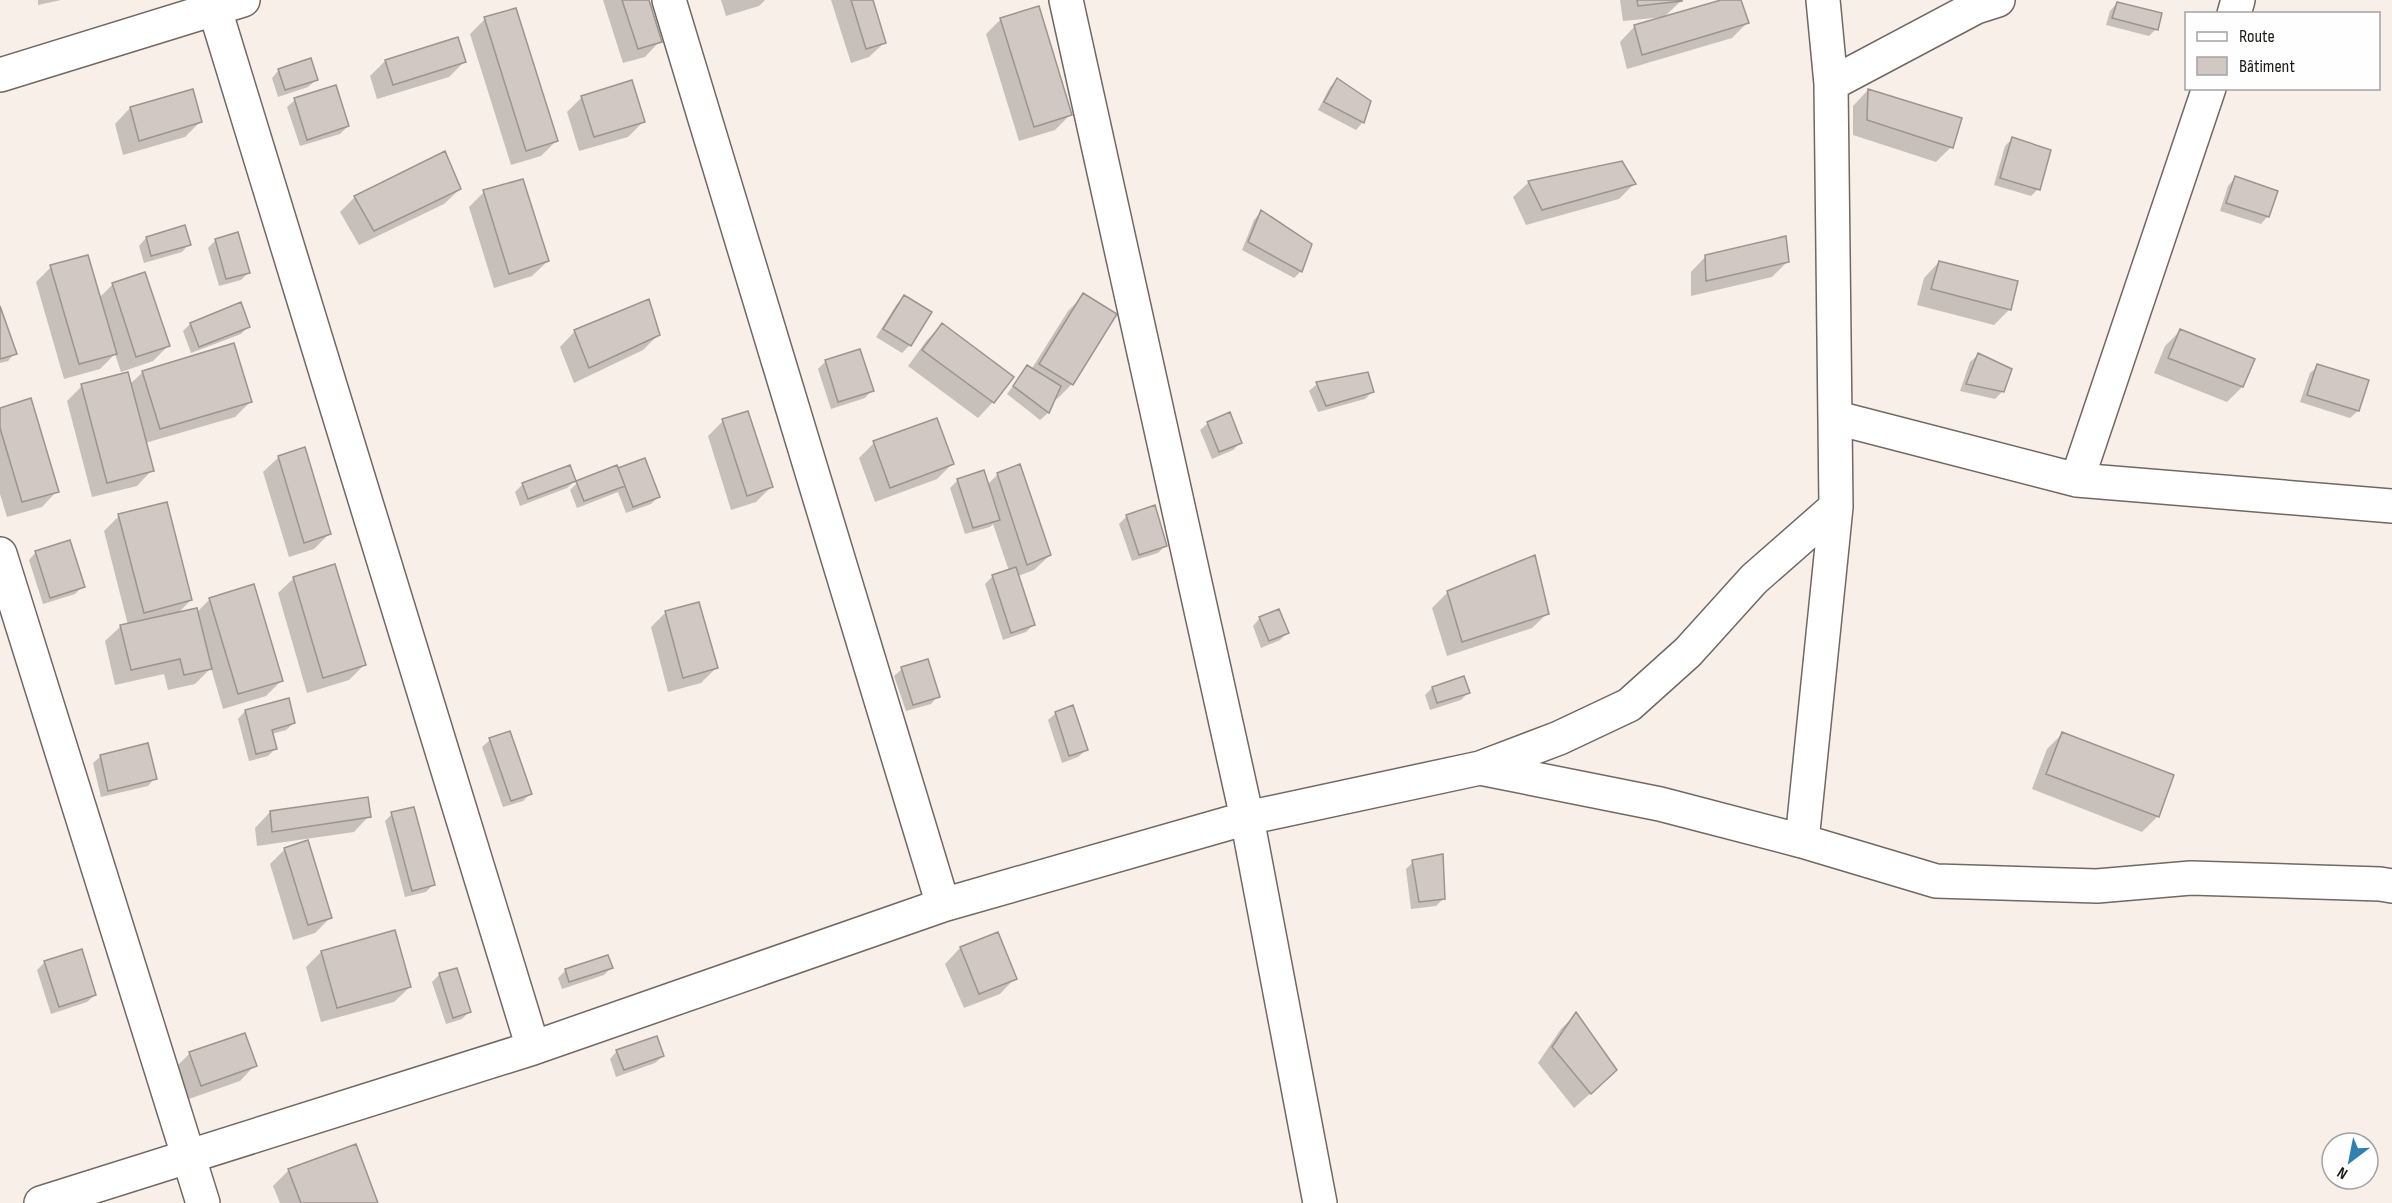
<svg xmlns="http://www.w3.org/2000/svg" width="2392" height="1203" viewBox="0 0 2392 1203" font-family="'Sofia Sans Condensed',sans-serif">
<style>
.shadow{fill:#0003}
.building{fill:#d1c7c3;stroke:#9d938f;stroke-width:1.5}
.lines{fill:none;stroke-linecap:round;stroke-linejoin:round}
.minor-casing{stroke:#706863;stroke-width:36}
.minor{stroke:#fff;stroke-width:33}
</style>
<rect width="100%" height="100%" fill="#f8efe9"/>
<path class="shadow" d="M38,0h23l-23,5z
M603,0h45l12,41 -15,16 -22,6z
M721,0h44l-6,6 -33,10z
M831,0h41l13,42 -16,15 -18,6z
M1620,0h61v1l-17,16 -41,4z
M1727,0h13l7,23 -15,15 -105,31 -7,-27 15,-16z
M2117,3l39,26 -7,7 -43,-11 4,-14z
M485,19l71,122 -15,15 -30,9 -41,-131z
M1001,19l70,95 -16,16 -36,11 -33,-107z
M385,61l79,1 -15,15 -72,22 -7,-23z
M279,70l37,10 -8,7 -30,10 -6,-19z
M1337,80l26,42 -7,8 -38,-20 12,-23z
M1868,90l83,57 -15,15 -83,-27v-29z
M582,97l62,24 -16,16 -49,14 -12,-39z
M295,100l53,26 -8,8 -40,12 -13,-39z
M130,108l70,14 -15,15 -62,18 -8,-31z
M2012,139l26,50 -7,7 -37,-11 11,-39z
M2235,178l33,38 -7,8 -41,-13 8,-25z
M1529,182l105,2 -15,15 -93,26 -13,-28z
M460,189l-16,15 -85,41 -19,-33 15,-15z
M484,192l64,69 -16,15 -38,12 -25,-81z
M1261,212l40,59 -7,7 -52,-28 12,-30z
M146,238l43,6 -7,8 -38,11 -5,-17z
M216,240l32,33 -7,7 -22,6 -11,-38z
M1706,256l82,5 -16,16 -81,19v-24z
M1939,262l71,47 -16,16 -77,-20 7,-27z
M51,267l48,31 14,-14 55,62 -15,15 -32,11 -6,-18 -15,15 -36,10 -28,-97z
M1084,295l-12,89 -15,15 -3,-1 -6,15 -8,7 -33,-26 20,-27 4,3 37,-59z
M904,297l26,16 -20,32 -8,8 -26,-16 21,-33z
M0,310l15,43 -7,8 -8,2z
M190,324l59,2 -8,8 -50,19 -8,-22z
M942,325l70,52 -19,25 -15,16 -70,-52 19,-26z
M575,331l83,4 -15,15 -69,33 -14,-36z
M2180,331l62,56 -15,15 -73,-29 11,-27z
M1978,355l25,36 -8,8 -35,-8 10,-29z
M826,361l46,29 -7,8 -34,11 -13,-40z
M2318,366l49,15 -9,30 -8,7 -50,-16 10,-29z
M143,372l107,30 -15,15 -90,26 7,27 -15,16 -45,11 -25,-96 15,-15 47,-1z
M1367,373l5,19 -7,7 -47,13 -9,-21 8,-7z
M0,409l57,82 -15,16 -35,10 -7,-23z
M723,421l48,66 -15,15 -25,8 -23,-74z
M1208,423l32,20 -7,7 -21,9 -12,-29z
M874,443l78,21 -15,15 -62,23 -16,-44z
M279,457l50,77 -15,15 -25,8 -26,-85z
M569,467l6,14 -8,7 -47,18 -5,-14 7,-7z
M616,467l42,30 -7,7 -25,9 -8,-21 -41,16 -7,-18 7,-7z
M998,474l52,81 -16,15 -16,6 15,49 -7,7 -23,8 -18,-56 8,-8 16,-5 -16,-47 -3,3 -25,7 -15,-46 8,-8 29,5z
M119,516l72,84 -14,14 20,-2 13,-13 71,82 -15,15 -43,13 -12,-41 -16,16 -27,6 -4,-16 -49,11 -10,-44 16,-15 7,-1 -24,-94z
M1127,516l39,29 -8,8 -26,8 -13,-37z
M36,552l47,34 -8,8 -32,10 -14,-44z
M294,578l70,87 -15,15 -42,13 -29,-100z
M1448,592l100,21 -16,15 -85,28 -15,-48z
M666,612l50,56 -15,15 -33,9 -17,-65z
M1260,618l27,15 -7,7 -19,8 -8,-22z
M927,661l11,35 -7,8 -25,7 -12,-35 8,-7z
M1432,688l36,5 -7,7 -31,10 -5,-15z
M288,700l6,23 -8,7 -14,4 4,14 -8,8 -19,5 -11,-42 7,-8z
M1056,713l30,37 -8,7 -16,6 -14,-43z
M2062,734l96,82 -16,16 -110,-43 15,-40z
M490,740l41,53 -8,8 -20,6 -21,-60z
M101,756l54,22 -7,8 -47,11 -8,-34z
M270,812l99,4 -15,16 -97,14 -2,-18z
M392,814l42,70 -8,8 -21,5 -20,-76z
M285,849l45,69 -15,15 -22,7 -23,-76z
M1413,862l30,37 -7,7 -25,3 -5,-40z
M997,934l18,44 -15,16 -36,14 -19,-44 15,-16z
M321,952l89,35 -16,15 -73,20 -15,-55z
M45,962l50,33 -8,7 -36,12 -14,-44z
M612,967l-8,8 -42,14 -4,-11 8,-8z
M440,974l29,38 -7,7 -16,5 -14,-42z
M1576,1014l24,71 -26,23 -36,-45 23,-34z
M617,1051l46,5 -8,7 -39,14 -6,-18z
M190,1053l65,12 -15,16 -54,19 -11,-32z
M289,1170l87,33h-96l-7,-17z"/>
<path class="building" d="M622,0h27l13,42 -24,7z
M851,0h22l13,43 -20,6z
M1637,0h45v1l-44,5z
M1721,0h20l8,23 -107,32 -8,-30z
M2117,2l45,11 -4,17 -46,-12z
M1039,6l33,109 -38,12 -34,-109z
M516,8l42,133 -32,10 -42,-134z
M458,37l8,25 -73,23 -8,-25z
M311,58l7,22 -33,10 -7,-21z
M1337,78l34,23 -7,22 -40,-21z
M632,80l13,42 -51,15 -13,-41z
M336,85l13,41 -42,14 -13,-42z
M193,89l9,33 -63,19 -9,-34z
M1868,89l94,29 -9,30 -86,-28z
M2012,137l39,13 -11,40 -40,-12z
M445,151l16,38 -87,42 -20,-35z
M1622,161l14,23 -94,26 -14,-29z
M2235,176l43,15 -9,26 -43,-14z
M523,179l26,82 -40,13 -26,-84z
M1261,210l51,34 -10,28 -54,-30z
M185,225l6,20 -40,11 -5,-19z
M238,232l12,41 -24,6 -11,-40z
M1786,236l3,26 -83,19 -1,-26z
M88,255l29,99 -38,10 -29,-99z
M1939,261l79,20 -7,29 -80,-21z
M145,272l25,74 -34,11 -24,-74z
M1083,293l34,21 -44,71 -34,-21z
M904,295l28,17 -21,34 -28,-17z
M649,299l11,36 -71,33 -15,-38z
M241,302l9,25 -51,20 -9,-24z
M0,306l17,48 -17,5z
M942,323l72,54 -20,26 -72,-53z
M2180,329l75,30 -12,28 -75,-29z
M234,343l18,59 -92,27 -18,-58z
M860,349l14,42 -36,11 -13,-42z
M1978,353l34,16 -8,23 -38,-8z
M2317,364l52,16 -10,31 -52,-16z
M1027,365l34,21 -12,27 -36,-27z
M128,372l26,99 -47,12 -26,-99z
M1368,372l6,20 -48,14 -10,-24z
M31,398l28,94 -37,10 -22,-74v-20z
M748,411l25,76 -26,9 -25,-77z
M1230,412l12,31 -23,9 -12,-30z
M937,418l17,46 -64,24 -17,-47z
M305,447l26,87 -27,9 -26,-87z
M645,458l15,39 -27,10 -15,-39z
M1020,464l31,91 -24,10 -30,-92z
M570,465l6,16 -48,18 -6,-16z
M617,465l8,21 -41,15 -8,-20z
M984,470l16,50 -27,8 -16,-49z
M167,502l25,98 -48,13 -26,-99z
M1155,505l12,41 -28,9 -13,-40z
M70,540l15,47 -35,11 -15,-47z
M1535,555l14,59 -87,28 -15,-51z
M335,564l31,101 -43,13 -30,-101z
M1016,567l19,58 -24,8 -19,-58z
M254,584l29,97 -45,13 -29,-96z
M699,602l19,66 -35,10 -18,-67z
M197,608l15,61 -28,6 -4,-16 -49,11 -11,-45z
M1279,609l10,24 -20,8 -10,-24z
M928,659l12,38 -27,8 -12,-38z
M1464,676l6,17 -33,10 -5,-16z
M289,698l6,25 -23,7 5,19 -21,5 -11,-44z
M1073,705l15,45 -19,6 -14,-44z
M510,731l22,63 -21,7 -22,-63z
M2062,732l112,43 -15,42 -113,-43z
M148,743l9,36 -49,12 -8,-36z
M368,797l3,20 -99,15 -2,-21z
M414,807l21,78 -23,6 -21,-79z
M308,840l24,78 -24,7 -24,-77z
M1443,854l2,45 -26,3 -7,-42z
M395,930l16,57 -74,21 -16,-57z
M998,932l19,47 -38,15 -19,-47z
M82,949l14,46 -37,12 -15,-46z
M608,955l5,13 -44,14 -4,-13z
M457,968l14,44 -18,6 -14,-45z
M1576,1012l41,58 -26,24 -39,-47z
M245,1033l12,33 -56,20 -12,-34z
M657,1036l7,20 -40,14 -8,-20z
M356,1144l22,59h-77l-13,-34z"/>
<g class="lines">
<g class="minor-casing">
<path id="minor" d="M212,0l321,1048
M669,0l274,905
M1066,0l181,818 73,385
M2234,14l4,-14
M0,75l243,-75
M1831,84l145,-77 22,-7
M1837,418l240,62 315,26
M2077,480l132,-392
M0,554l203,649
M1480,768l79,-30 70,-33 59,-53 66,-73 82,-72
M1802,841l34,-334 -5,-423 -8,-84
M41,1203l492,-155 410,-143 304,-87 233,-50 180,36 142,37 134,40 161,5 94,-8 189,6 12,2"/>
</g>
<use href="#minor" class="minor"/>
</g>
<rect x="2185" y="12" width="195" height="78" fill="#fefefe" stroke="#a4a2a2" stroke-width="1.5"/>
<rect x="2197" y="32" width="30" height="9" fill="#ffffff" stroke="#a4a2a2" stroke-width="1.5"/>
<text x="2239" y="42" font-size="18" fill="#1c1917">Route</text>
<rect x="2197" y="57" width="30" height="18" fill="#d1c7c3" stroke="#a4a2a2" stroke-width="1.5"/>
<text x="2239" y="72" font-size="18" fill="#1c1917">Bâtiment</text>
<g transform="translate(2350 1161) rotate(212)"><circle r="28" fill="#fefefe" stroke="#a4a2a2" stroke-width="1.5"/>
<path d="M0-4.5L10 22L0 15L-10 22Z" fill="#3180b2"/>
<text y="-9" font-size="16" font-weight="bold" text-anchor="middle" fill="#1c1917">N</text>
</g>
</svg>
